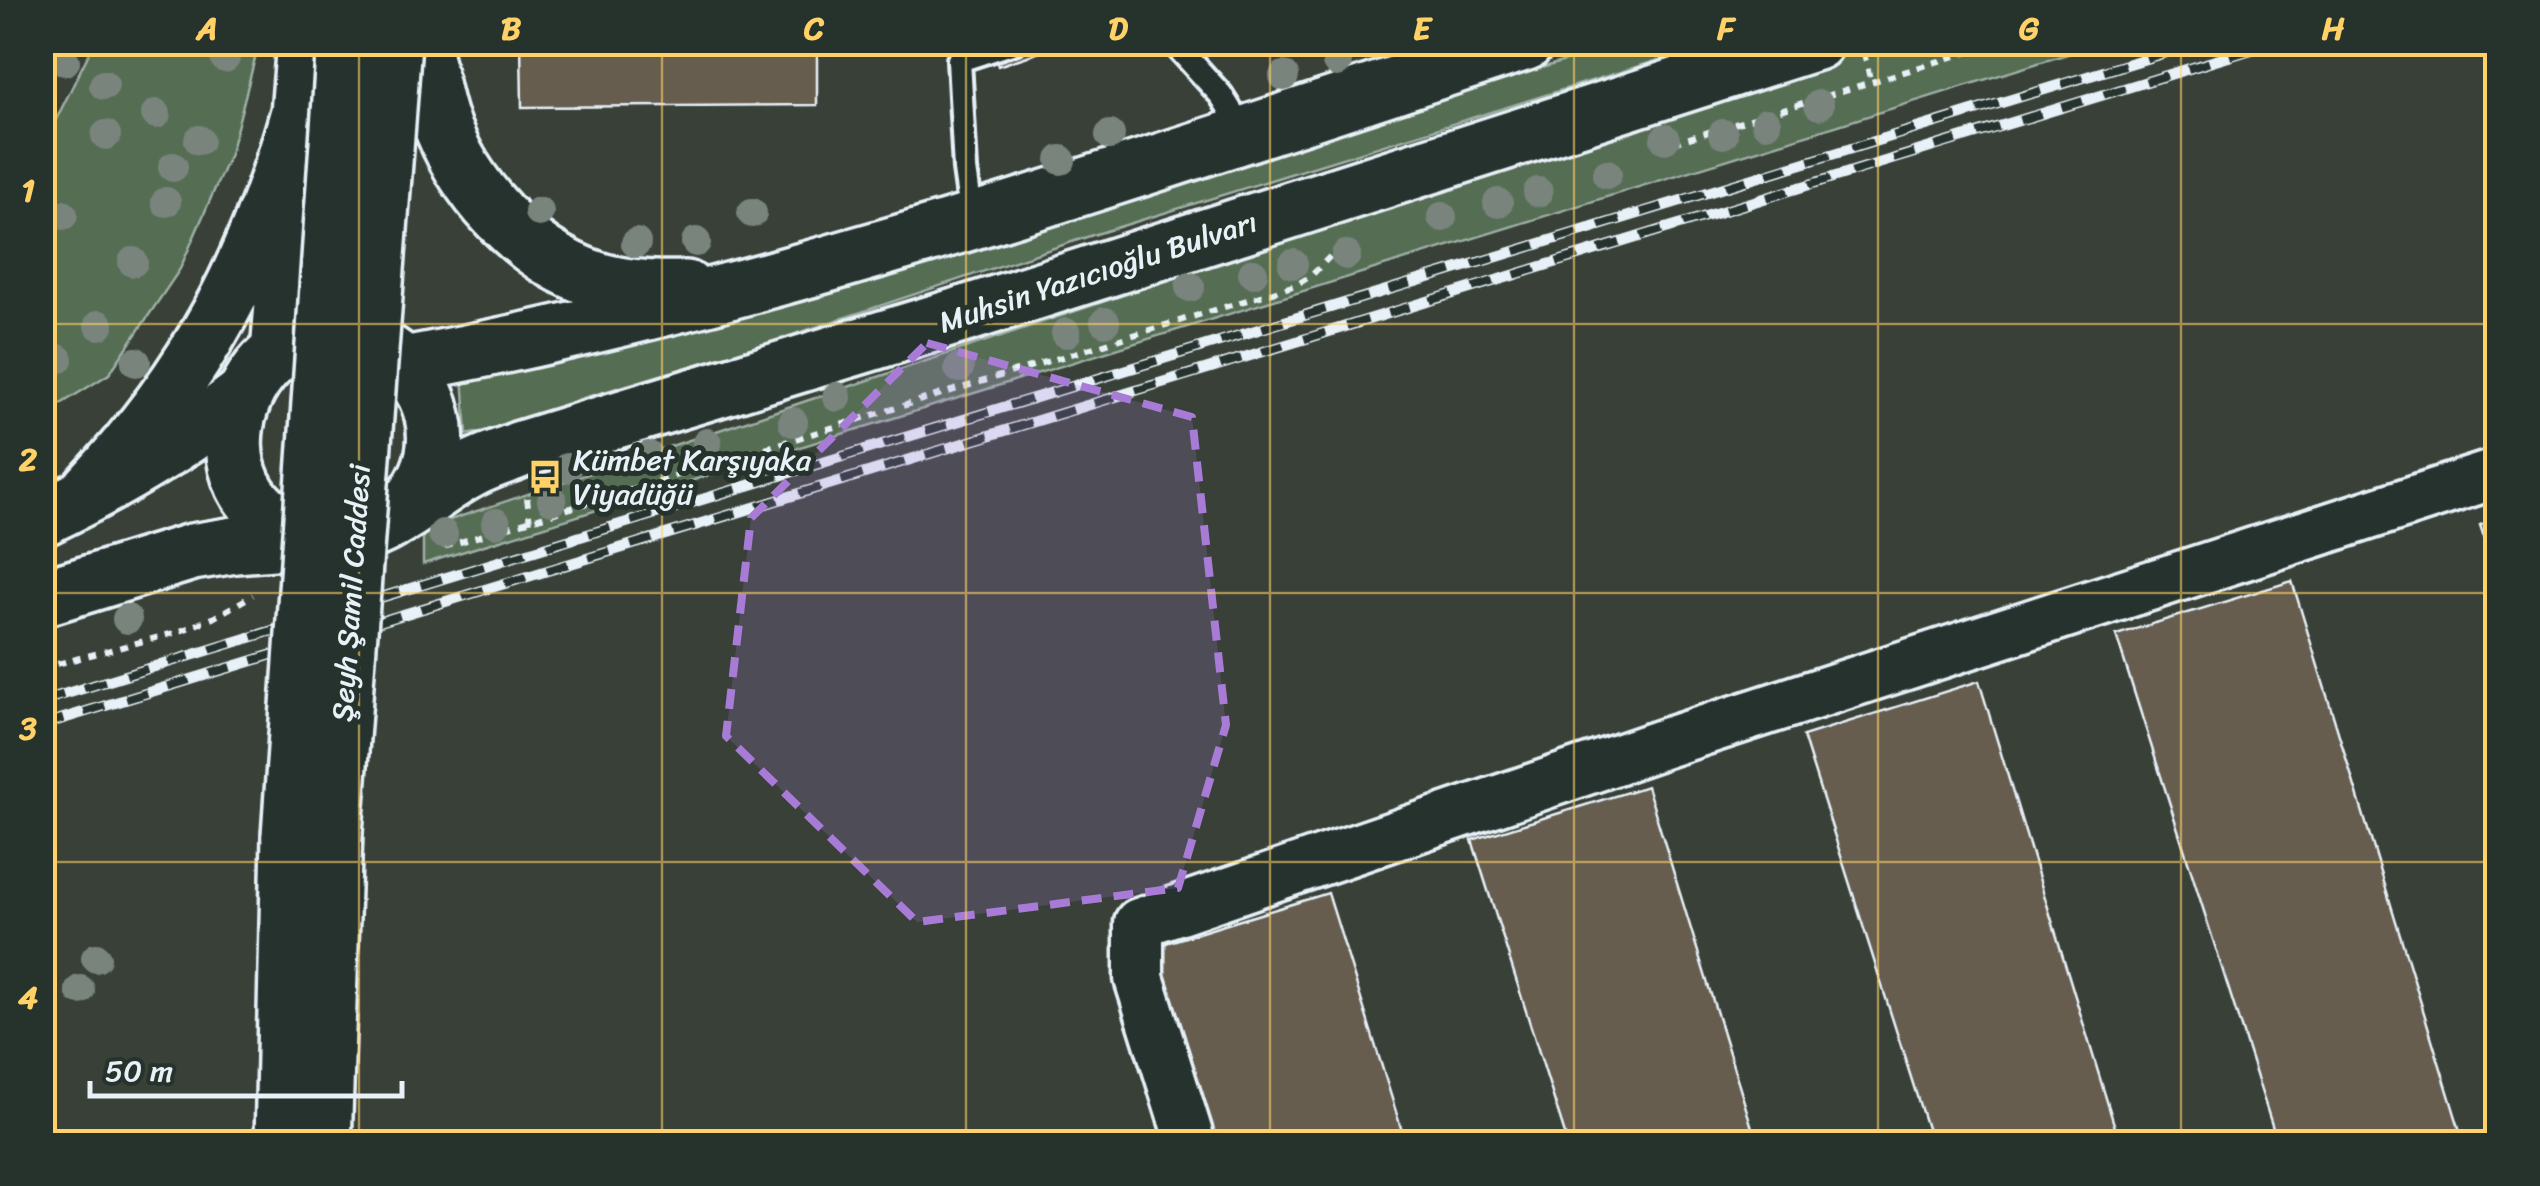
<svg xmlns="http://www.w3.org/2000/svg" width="2540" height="1186" viewBox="0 0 2540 1186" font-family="Sriracha,sans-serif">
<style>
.green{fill:#556d53;stroke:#9eafa6;stroke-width:2.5}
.building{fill:#665d50;stroke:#e8f1f8;stroke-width:2.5}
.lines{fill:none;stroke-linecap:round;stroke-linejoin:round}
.lane-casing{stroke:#e8f1f8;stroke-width:30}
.street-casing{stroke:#e8f1f8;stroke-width:55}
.primary-casing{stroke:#e8f1f8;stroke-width:62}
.highway-casing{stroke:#e8f1f8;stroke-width:62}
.path{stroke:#e8f1f8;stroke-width:6;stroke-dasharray:8 8;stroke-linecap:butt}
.lane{stroke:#26332d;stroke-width:22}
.street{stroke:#26332d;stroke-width:48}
.primary{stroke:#26332d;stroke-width:55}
.highway{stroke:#26332d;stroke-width:55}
.rail-casing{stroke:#e8f1f8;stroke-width:11}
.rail{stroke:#26332d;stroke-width:8;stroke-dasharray:22;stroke-linecap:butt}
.primary-bridge-casing{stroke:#e8f1f8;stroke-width:62;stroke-linecap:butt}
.primary-bridge{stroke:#26332d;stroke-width:55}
.tree{fill:#79847d}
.marked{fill:#a77bd6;fill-opacity:0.2;stroke:#a77bd6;stroke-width:8;stroke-dasharray:20 12;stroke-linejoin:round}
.grid{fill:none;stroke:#ffd166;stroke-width:2.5;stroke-opacity:0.55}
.labels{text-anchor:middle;stroke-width:10;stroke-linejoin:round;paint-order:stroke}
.street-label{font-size:30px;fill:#e8f1f8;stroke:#26332d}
.poi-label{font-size:30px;fill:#e8f1f8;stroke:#26332d;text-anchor:start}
.neatline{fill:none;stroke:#ffd166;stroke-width:4}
.grid-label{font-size:32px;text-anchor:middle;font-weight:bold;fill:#ffd166}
</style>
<rect width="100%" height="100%" fill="#394038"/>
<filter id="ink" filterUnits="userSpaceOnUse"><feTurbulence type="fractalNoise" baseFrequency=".01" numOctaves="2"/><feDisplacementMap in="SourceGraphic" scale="20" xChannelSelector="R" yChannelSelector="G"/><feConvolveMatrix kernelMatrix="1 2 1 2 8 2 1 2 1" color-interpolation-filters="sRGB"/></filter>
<g filter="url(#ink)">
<path class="green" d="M94,43h165l-29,111 -50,115 -71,105 -66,41v-269z
M1626,43h88l-621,192 -328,109 -185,55 -66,25 -47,11 -5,-75 354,-78z
M1878,43h225l-1680,521v-35z"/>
<path class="building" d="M521,42h296v63l-295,2z
M990,42h80l-72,24z
M2498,519v60l-18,-54z
M2292,581l172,563h-186l-162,-509z
M1979,681l141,463h-188l-129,-408z
M1647,786l110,358h-189l-96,-304z
M1328,893l78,251h-190l-63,-197z"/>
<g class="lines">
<g class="lane-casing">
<path id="lane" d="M1173,42l48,53 24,38
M972,220l-7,-51 -6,-109 55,-18"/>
</g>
<g class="street-casing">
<path id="street" d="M1191,1144l-52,-166v-55l529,-181 830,-269"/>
</g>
<g class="primary-casing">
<path id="primary" d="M421,42c6,25 10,51 18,76 24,70 84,137 155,161 29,10 62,11 92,10
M279,353l26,-311
M404,365c384,-71 752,-203 1122,-323
M90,490c108,-115 167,-227 209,-378
M390,522c32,-26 53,-63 43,-106 -7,-30 -28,-56 -55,-69 -135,-64 -211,159 -63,189 62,13 106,-41 157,-67 15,-8 33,-13 49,-20l444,-135 851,-272
M283,1144l7,-308
M323,1144l11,-312"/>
</g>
<g class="highway-casing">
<path id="highway" d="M42,518c71,-34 137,-73 199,-121
M42,598l150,-46 43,-7 89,-7"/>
</g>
<path class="path" d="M1864,53l7,30
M1673,143l328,-101
M527,498l3,24
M444,547l852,-262 15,-9 30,-31
M42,668l136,-36 35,-14 40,-23"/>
<use href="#lane" class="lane"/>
<use href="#street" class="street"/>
<use href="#primary" class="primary"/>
<use href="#highway" class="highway"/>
<g class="rail-casing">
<path id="rail" d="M42,701l2158,-659
M42,725l2234,-683"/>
</g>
<use href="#rail" class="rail"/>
<g class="primary-bridge-casing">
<path id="primary-bridge" d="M334,832l59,-790
M290,836l55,-794"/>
</g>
<use href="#primary-bridge" class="primary-bridge"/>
</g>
<g class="tree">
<circle cx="225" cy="58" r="15"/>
<circle cx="65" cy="61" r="15"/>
<circle cx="1337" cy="62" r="15"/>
<circle cx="1284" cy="76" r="15"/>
<circle cx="104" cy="85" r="15"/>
<circle cx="1819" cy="105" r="15"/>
<circle cx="156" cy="114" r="15"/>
<circle cx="1766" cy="123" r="15"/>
<circle cx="1723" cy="134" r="15"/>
<circle cx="106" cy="135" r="15"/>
<circle cx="1110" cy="135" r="15"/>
<circle cx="1665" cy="139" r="15"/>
<circle cx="199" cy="140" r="15"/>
<circle cx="1061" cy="160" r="15"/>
<circle cx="173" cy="167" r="15"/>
<circle cx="1607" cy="174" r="15"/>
<circle cx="1538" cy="192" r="15"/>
<circle cx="166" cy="202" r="15"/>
<circle cx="1498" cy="203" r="15"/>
<circle cx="539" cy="212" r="15"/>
<circle cx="752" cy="213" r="15"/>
<circle cx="63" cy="215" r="15"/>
<circle cx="1442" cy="217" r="15"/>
<circle cx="696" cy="242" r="15"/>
<circle cx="636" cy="243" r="15"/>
<circle cx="1346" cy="255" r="15"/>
<circle cx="133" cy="262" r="15"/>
<circle cx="1293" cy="264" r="15"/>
<circle cx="1253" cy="273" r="15"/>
<circle cx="1190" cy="287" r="15"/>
<circle cx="1105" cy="322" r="15"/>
<circle cx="99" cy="325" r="15"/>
<circle cx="1066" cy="333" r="15"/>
<circle cx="58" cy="359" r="15"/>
<circle cx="136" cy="362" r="15"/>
<circle cx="959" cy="368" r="15"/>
<circle cx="837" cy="397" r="15"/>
<circle cx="793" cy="422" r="15"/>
<circle cx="707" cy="443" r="15"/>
<circle cx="649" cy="456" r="15"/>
<circle cx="567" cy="468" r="15"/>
<circle cx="552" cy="500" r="15"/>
<circle cx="496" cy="523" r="15"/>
<circle cx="443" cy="534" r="15"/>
<circle cx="127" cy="619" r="15"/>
<circle cx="96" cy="958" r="15"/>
<circle cx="80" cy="990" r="15"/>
</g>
</g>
<path class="marked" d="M927,343l265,74 34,308 -48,163 -261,34 -191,-186 25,-218z"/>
<path class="grid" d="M359,42v1102M662,42v1102M966,42v1102M1270,42v1102M1574,42v1102M1878,42v1102M2181,42v1102M42,324h2456M42,593h2456M42,862h2456"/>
<defs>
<g id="bus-bare" transform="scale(2.7)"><path d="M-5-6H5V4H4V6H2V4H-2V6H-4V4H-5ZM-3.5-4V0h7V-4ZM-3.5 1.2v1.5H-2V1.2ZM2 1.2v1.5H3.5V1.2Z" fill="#ffd166" stroke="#26332d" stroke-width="2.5" paint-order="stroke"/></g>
</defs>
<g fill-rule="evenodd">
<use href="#bus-bare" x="545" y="477"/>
</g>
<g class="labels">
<g class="street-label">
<text transform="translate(1098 272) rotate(-18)" y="10">Muhsin Yazıcıoğlu Bulvarı</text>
<text transform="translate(351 593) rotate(-86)" y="10">Şeyh Şamil Caddesi</text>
</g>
<g class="poi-label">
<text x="573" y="470">Kümbet Karşıyaka<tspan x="573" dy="34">Viyadüğü</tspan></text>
</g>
</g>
<rect width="2540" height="1186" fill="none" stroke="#26332d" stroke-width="110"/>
<path d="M90 1081v15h312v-15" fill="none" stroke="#e8f1f8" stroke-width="5"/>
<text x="105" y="1081" font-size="30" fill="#e8f1f8" stroke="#26332d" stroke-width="8" paint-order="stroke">50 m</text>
<rect x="55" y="55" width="2430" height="1076" class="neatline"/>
<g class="grid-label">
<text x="207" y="39">A</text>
<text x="511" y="39">B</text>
<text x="814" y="39">C</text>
<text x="1118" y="39">D</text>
<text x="1422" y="39">E</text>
<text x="1726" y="39">F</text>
<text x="2029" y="39">G</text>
<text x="2333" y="39">H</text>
<text x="28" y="201">1</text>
<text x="28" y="470">2</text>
<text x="28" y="739">3</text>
<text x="28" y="1008">4</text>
</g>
</svg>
